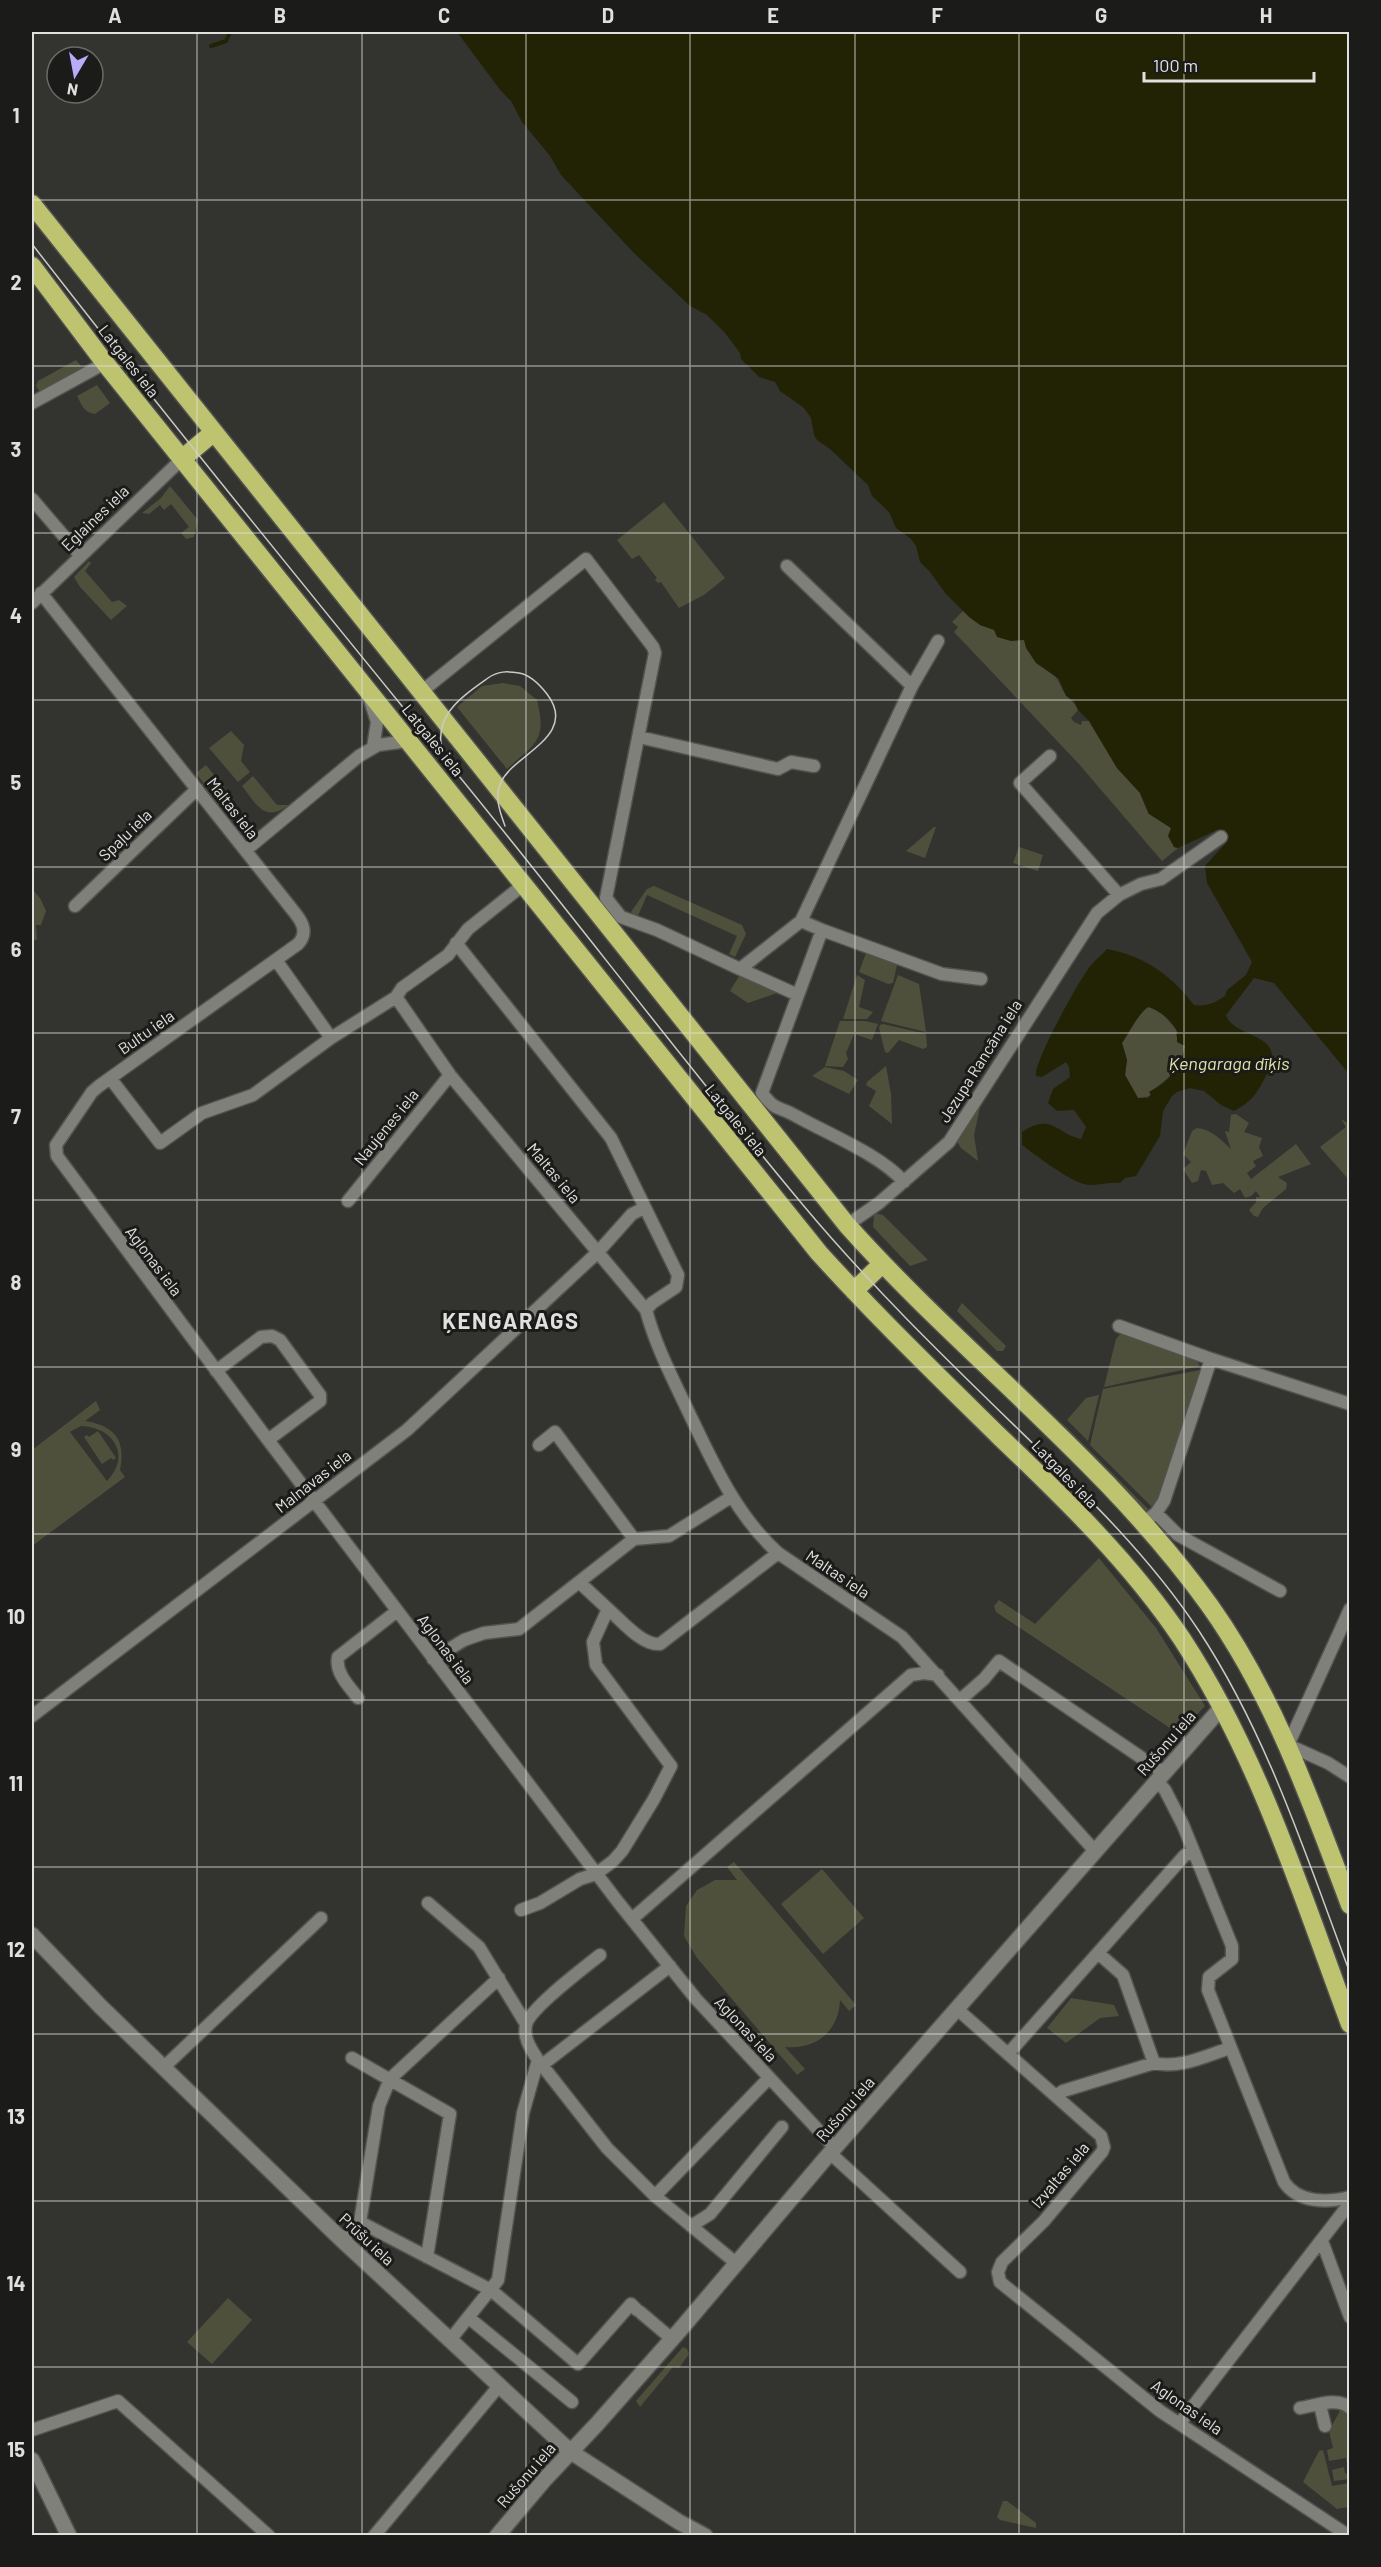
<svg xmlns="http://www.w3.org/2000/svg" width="1381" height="2567" viewBox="0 0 1381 2567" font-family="Barlow,sans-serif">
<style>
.green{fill:#4f503b;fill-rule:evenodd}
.water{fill:#222305;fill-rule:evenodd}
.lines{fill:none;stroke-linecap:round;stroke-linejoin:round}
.stream{stroke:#222305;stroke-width:4}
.street-casing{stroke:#52524f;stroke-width:15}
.secondary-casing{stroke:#52524f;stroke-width:18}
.highway-casing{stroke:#52524f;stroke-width:21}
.street{stroke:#80807b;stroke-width:12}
.secondary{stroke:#80807b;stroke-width:15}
.highway{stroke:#bec370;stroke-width:18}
.tram{stroke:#c9cac7;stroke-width:1.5}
.grid{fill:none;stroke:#e0e1de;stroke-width:1.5;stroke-opacity:0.55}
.labels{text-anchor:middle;stroke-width:6;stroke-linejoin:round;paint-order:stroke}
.street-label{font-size:16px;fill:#e0e1de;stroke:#1b1b19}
.water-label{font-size:18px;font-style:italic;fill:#dfe4a9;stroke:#1b1b19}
.district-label{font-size:22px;font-weight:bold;letter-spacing:1.5px;fill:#e0e1de;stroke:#1b1b19}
.neatline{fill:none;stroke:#e0e1de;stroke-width:2}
.grid-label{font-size:20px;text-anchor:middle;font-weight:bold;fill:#e0e1de}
</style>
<rect width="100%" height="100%" fill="#33342f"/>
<path class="green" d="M76,360l6,7 -3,5 -34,19 -5,1 -4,-6 2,-5z
M97,385l13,18 -15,11c-11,-1 -13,-9 -18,-18z
M170,486l28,34 -4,17 -8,2 -5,-6 8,-6 -18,-23 -7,6 -4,-5 -11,9 -7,-1 19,-15z
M664,502l61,76 -21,17 -25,13 -18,-26 -3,1 -3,-3 2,-2 -18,-23 -7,4 -15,-19z
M89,561l2,2 -6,8 27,31 7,-2 8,6 -16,14 -31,-33 -6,-10z
M964,610l16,15 44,14c6,20 18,23 30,36 6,6 7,15 13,21 4,5 8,7 11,14l-7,8 3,4 7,3 1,-4h7l28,47 23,25 8,20 23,15 3,19 4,1 -16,13 -84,-98 -124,-131 4,-5 -6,-5z
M503,683l17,3 17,14c10,41 -1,43 -30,69l-50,-62 25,-21z
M231,731l13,14 -3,16 9,11 -12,10 -29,-34z
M206,765l22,27 -4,3 -7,-8 -10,1 -11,-15z
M253,776l24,29h12c-25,18 -32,0 -47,-19z
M934,827h2l-11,31 -19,-7z
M1019,847l24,8 -5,16 -25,-8z
M654,886l88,39 4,9 -11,23 -6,-3 8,-18 -90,-41 -10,23 -6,-6 16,-23z
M32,889l8,9 6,13 -5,14h-5l1,14 -5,3z
M866,953l31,12 -4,18 -5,1 -29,-12z
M741,973l39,19 -32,11 -18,-12z
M857,975l8,5 -6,27 14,5 -6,7h-24z
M898,975l21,9 7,48 -45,-11z
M1148,1007c13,3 21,14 29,24l-1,5 9,9c-4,23 -17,35 -36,47l2,4 -13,2 -13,-23 2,-15 -5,-17c8,-11 15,-28 26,-36z
M840,1021h25l13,3 -6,16 -18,-6 -8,19 2,6 -5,8 -18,-1z
M883,1024l43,10 1,13 -4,2 -24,-9 -11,13 -3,-1 -6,-24 1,-3z
M886,1066l5,28 1,30 -23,-18 7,-15 -10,-6 1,-3z
M825,1067l19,4 14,9 -9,14 -37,-18z
M982,1098l-8,37 4,26 -17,-13 -5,-8z
M1236,1114l13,9 -5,9 18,6 -3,9 4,9 -10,5 3,5 -9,7 4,6 45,-35 15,20 -33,13 9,6 -1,6 -23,19 -5,9 -4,-1 -5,-6 7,-8v-5h4l-4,-6 -5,5 -6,2 -5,-9 -6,4 -11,-10 -11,2 -6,-14 -5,-1 -3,11 -6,2 -9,-14 8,-7 -8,-8 9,-23 5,-3c16,2 24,12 34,21l-6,-18 4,1 2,-17z
M1341,1119l8,5v56l-29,-33 26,-20z
M874,1213l9,2 45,45 -18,6 -37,-39z
M962,1303l44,43 -3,5h-6l-40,-40z
M1122,1332l73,26 5,8 -96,21 12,-48z
M1200,1370l-42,130 -7,6 -61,-61 13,-56z
M1099,1395l-11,46 -21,-21 19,-22z
M96,1401l4,9 -15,11c30,5 41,19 35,49l5,7 -93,69v-96zM81,1426c32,1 51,29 26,55l-37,-49z
M1062,1423l87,87 -3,1 -85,-85z
M98,1431l18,27 -3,2 -2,-2 -9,6 -18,-27 3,-2 2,2z
M1099,1558l57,70 49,78 -26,28 -183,-122 -2,-6 5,-6 36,24z
M734,1862l122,143 -7,6 -9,-11c-1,31 -24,50 -55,47l20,22 -8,6 -100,-117 -13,-22 2,-30 11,-16 18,-10h22l-10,-13z
M822,1869l42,49 -41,36 -42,-50z
M1071,1998l43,7 5,11 -19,2 -34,25 -19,-15z
M228,2298l24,22 -40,44 -25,-22z
M683,2347l4,2 2,5 -10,14 -6,-1 -33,40 -4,-6z
M1342,2407l7,8v64l-15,2 -2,-11 12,-3 1,6 4,1 -3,-16 -17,3 -2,-11 6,-2 -4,-17z
M1323,2450l9,36 17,-3v24l-12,2 -34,-27 16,-31z
M1003,2501h4l29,22v5l-36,-8 -3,-3z"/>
<path class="water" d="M457,32h892v1042l-75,-91 -20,-5 -28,37c8,25 66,16 39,63 -10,18 -13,23 -31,33l-13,-6 -17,-14 -14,-3 -13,4 -5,4 -9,15 -3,25 -24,40 -11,2 -5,5c-11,-1 -26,4 -36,1 -14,-3 -49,-29 -62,-39v-13c30,-20 35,2 59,7l5,-12 -12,-17 -17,1 -9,-8 5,-14 17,-12 -1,-10 -3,-5 -24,15 -6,-1c-3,-13 45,-100 56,-112 4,-5 9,-8 13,-13l2,-2c38,7 64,26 87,56 11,2 23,-3 31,-9l2,-6 19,-15 6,-13 -45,-79 -2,-17 20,-22 -8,-14 -39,18 -4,-1 -6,-11 3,-8 -22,-14 -9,-21 -23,-25 -28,-47 -11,-11 -4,-9 -8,-5 -7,-17 -23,-16 -10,-15 -2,-8 -13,1 -14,-4 -3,-7 -14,-5 -11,-8 -23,-23 -16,-22 -10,-10 -4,-16 -5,-7 -15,-11 -7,-16 -17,-16 -4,-11 -38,-36 -13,-9 -3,-5 -3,-17 -7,-10 -24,-17 -5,-9 -16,-5 -18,-18 -1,-6 -15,-20 -18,-18 -17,-9 -56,-53 -73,-78 -11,-19 -28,-34 -11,-21 -10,-10zM1148,1007c9,2 26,14 29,25 0,3 0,7 0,10l8,4c-4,22 -16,36 -36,46l2,2 -3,4h-10l-13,-23 2,-15 -5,-17c7,-10 16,-29 26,-36z"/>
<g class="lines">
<path class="stream" d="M211,46l15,-5 4,-9"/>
<g class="street-casing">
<path id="street" d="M32,403l73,-40
M32,499l48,56
M787,566l125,120
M41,593l254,320c8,10 13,20 3,31l-199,142 -7,6 -36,53 1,11 211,284 350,462 78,97 139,149
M32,603l151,-145
M421,692l165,-133 67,88 2,6 -49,245 15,19 36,13 83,39 61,-48 111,-235 26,-45
M370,700l7,22 -4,26
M639,737l139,32 13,-7 23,4
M1050,756l-30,27 99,112
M246,850l113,-94 19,-11 30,-4
M75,906l122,-117
M801,921l21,9 -60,163c15,20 16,12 34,23 32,18 85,39 108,66
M822,930l120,44 39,5
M456,943l155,195 67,137 -2,12 -24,16 -6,7
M276,960l55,78 65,-41 6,-9 46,-33 20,-26 55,-44
M740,969l58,26
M396,997l54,78 196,235c10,37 27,69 43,103 24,50 47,102 89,140l124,84 193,214
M110,1078l50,65 42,-30 51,-18 78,-57
M348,1201l102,-126
M847,1225l32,-22 70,-61 148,-229 22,-18 22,-11 20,-5 60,-42
M1119,1326l92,33
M216,1371l45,-34 11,-1 8,4 40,55v6l-52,39
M539,1445l16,-13 79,107 35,-3 62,-39
M1156,1513l22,22 102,56
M1144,1522l12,-9 8,-12 47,-142 139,45
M579,1582l55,-43
M608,1609c13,11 34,37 52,35l118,-91
M1350,1609l-62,136 40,18 22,14
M433,1659l31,-19 20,-7 35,-4 60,-47 29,27 -15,33 3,23 75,101 -17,33 -32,52 -9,10 -17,13 -16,5 -40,24 -19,7
M358,1698c-9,-12 -23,-25 -20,-41l59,-46
M960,1700l24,-21 15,-18 165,112
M32,1716l375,-286 191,-178 34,-38 12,-6
M1157,1781l8,9 18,35 49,121v13l-23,18 -1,13 76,192c14,21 43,21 66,15
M428,1903l51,44 47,77
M632,1919l279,-244 13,-2 14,2
M1098,1953l25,22 31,88
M957,2009l144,127 3,11 -2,5 -58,69 -42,41 -4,10 2,10 160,129 189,125
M1008,2054l177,-199 9,-2
M352,2058l98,56 -23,143
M538,2060l69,88 48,48 81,67
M542,2065l128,-99
M163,2068l158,-150
M1056,2096l7,-5 91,-28c26,6 51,-7 76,-15
M830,2153l130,119
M655,2196l114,-118
M360,2222l131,68 87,74 53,-60 6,6
M691,2226l19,-12 72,-87
M342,2240l18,-18 19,-116 11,-27 109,-101
M1322,2241l28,76
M640,2312l32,27
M469,2318l103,84
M450,2340l48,-60 25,-167 15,-53c-7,-11 -15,-22 -12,-35 3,-16 59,-58 74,-70
M1320,2405l5,21
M1300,2408c14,-2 38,-12 50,0
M1180,2423l170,-220
M32,2430l86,-29 151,135
M374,2536l125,-150"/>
</g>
<g class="secondary-casing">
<path id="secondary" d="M32,1935l69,72 241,233 229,212 108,70 26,14
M32,2460l37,76
M497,2536l49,-58 51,-54 83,-94 144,-170 398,-453"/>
</g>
<g class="highway-casing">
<path id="highway" d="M32,204l815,1021c116,130 260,237 363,381 64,90 101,196 140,299
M32,266l73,97 714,890c58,64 120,124 181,184 65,62 132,127 182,202 77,118 119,254 168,385
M183,458l31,-26
M854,1291l28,-27"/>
</g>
<use href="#street" class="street"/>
<use href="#secondary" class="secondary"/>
<use href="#highway" class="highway"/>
<path class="tram" d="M32,244c135,174 274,344 413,515 121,147 236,300 358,446 66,79 139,150 213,222 65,63 133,128 183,204 69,105 107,225 151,342
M443,755c-11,-39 17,-57 45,-77 10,-7 19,-7 31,-5 12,2 21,12 28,21 32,42 -33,60 -46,88 -7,15 -1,30 4,44"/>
</g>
<path class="grid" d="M197,32v2504M362,32v2504M526,32v2504M690,32v2504M855,32v2504M1019,32v2504M1184,32v2504M32,200h1318M32,366h1318M32,533h1318M32,700h1318M32,867h1318M32,1033h1318M32,1200h1318M32,1367h1318M32,1534h1318M32,1700h1318M32,1867h1318M32,2034h1318M32,2201h1318M32,2367h1318"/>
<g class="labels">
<g class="street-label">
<text transform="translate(129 361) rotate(52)" y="6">Latgales iela</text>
<text transform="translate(95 518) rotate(-44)" y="6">Eglaines iela</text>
<text transform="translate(433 740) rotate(51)" y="6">Latgales iela</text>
<text transform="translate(233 808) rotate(52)" y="6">Maltas iela</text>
<text transform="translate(125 835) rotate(-44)" y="6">Spaļu iela</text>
<text transform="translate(146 1032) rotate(-35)" y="6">Bultu iela</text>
<text transform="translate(980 1061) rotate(-58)" y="6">Jezupa Rancāna iela</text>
<text transform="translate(736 1120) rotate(51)" y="6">Latgales iela</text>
<text transform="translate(386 1127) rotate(-51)" y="6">Naujenes iela</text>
<text transform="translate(554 1173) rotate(50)" y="6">Maltas iela</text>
<text transform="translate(154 1261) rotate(53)" y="6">Aglonas iela</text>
<text transform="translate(1065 1474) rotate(46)" y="6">Latgales iela</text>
<text transform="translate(313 1481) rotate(-38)" y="6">Malnavas iela</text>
<text transform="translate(838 1574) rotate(34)" y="6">Maltas iela</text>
<text transform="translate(446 1649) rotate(53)" y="6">Aglonas iela</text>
<text transform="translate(1166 1743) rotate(-49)" y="6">Rušonu iela</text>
<text transform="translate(746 2029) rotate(47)" y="6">Aglonas iela</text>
<text transform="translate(845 2109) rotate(-49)" y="6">Rušonu iela</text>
<text transform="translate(1060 2175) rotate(-50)" y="6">Izvaltas iela</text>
<text transform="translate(367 2239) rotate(43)" y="6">Prūšu iela</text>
<text transform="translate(1187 2407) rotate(35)" y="6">Aglonas iela</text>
<text transform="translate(526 2475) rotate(-49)" y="6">Rušonu iela</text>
</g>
<g class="water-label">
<text x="1229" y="1070">Ķengaraga dīķis</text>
</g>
<g class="district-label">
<text x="511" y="1329">ĶENGARAGS</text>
</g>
</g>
<rect width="1381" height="2567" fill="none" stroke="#1b1b19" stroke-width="66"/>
<g transform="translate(75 75) rotate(190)"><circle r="28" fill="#1b1b19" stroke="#6a6a68" stroke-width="1.5"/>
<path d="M0-4.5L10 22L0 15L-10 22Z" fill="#b8abf7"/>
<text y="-9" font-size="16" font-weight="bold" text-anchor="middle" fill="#e0e1de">N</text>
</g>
<path d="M1144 72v9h170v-9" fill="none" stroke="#e0e1de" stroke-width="3"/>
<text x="1153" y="72" font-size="18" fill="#e0e1de" stroke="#1b1b19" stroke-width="4.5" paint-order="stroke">100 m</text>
<rect x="33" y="33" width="1315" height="2501" class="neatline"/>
<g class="grid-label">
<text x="115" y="23">A</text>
<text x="280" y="23">B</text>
<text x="444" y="23">C</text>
<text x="608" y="23">D</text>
<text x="773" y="23">E</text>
<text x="937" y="23">F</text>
<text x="1101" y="23">G</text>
<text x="1266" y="23">H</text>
<text x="16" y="123">1</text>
<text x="16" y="290">2</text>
<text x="16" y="457">3</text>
<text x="16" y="623">4</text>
<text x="16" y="790">5</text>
<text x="16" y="957">6</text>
<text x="16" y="1124">7</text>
<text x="16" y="1290">8</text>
<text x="16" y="1457">9</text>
<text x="16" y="1624">10</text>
<text x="16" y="1791">11</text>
<text x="16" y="1957">12</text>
<text x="16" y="2124">13</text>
<text x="16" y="2291">14</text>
<text x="16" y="2457">15</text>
</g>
</svg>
